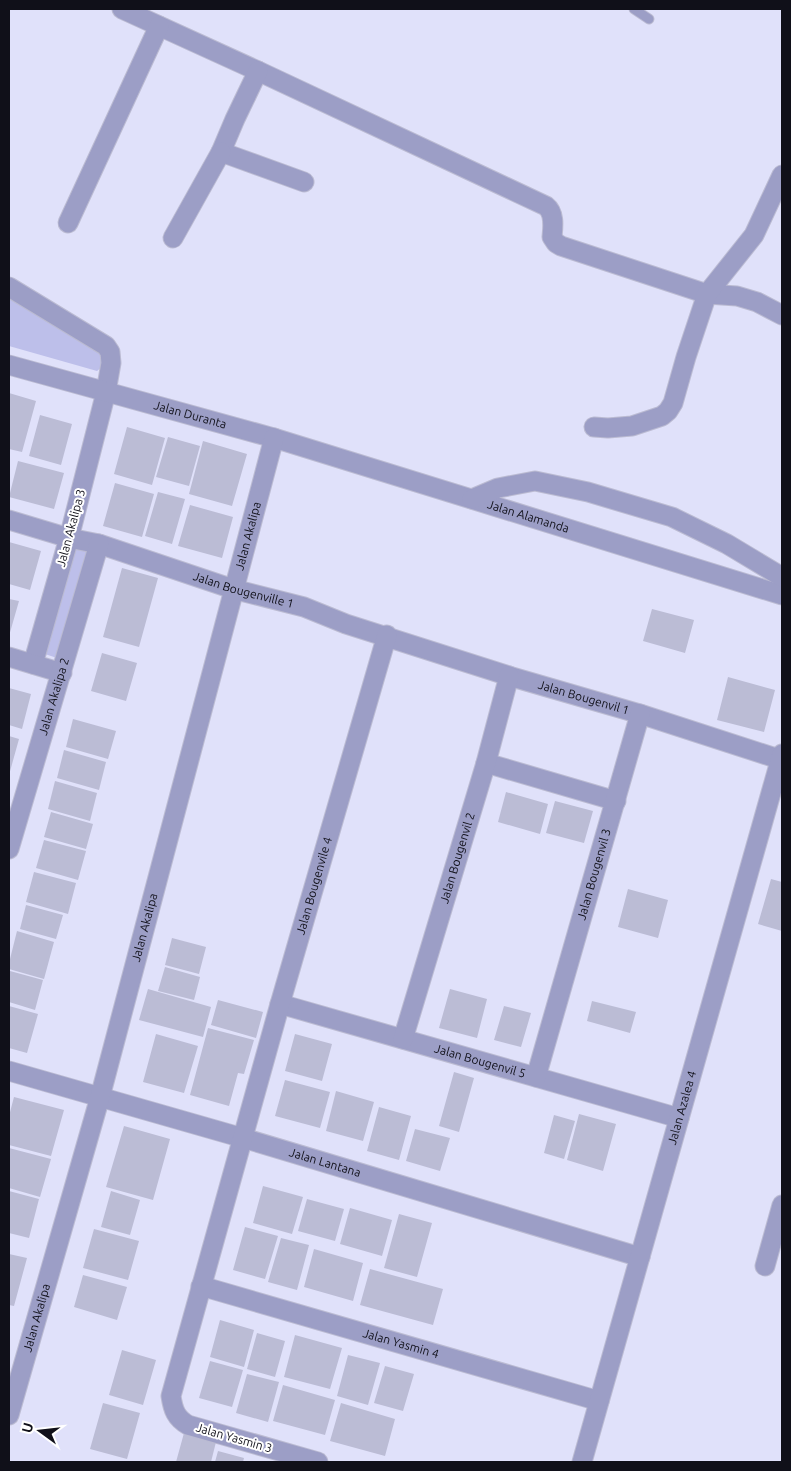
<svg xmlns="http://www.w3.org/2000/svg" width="791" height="1471" viewBox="0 0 791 1471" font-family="Ubuntu,sans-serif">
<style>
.green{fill:#bdbfea}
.building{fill:#bbbcd5}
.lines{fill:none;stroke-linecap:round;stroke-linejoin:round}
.lane-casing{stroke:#bbbbd2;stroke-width:11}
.street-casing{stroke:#bbbbd2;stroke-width:21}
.lane{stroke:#9c9ec6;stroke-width:9}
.street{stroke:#9c9ec6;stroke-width:19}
.labels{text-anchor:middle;stroke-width:4;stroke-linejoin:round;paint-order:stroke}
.street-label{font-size:12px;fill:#101019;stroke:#fff}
</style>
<rect width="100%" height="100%" fill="#e0e1fa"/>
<path class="green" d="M9,288l97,59 -3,19 -6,5 -88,-25z
M77,541l12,4 -32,113 -12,-4z"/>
<path class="building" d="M9,393l27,8 -14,51 -13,-3z
M40,415l32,9 -11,41 -32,-9z
M127,427l38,11 -13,47 -38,-11z
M168,437l32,9 -11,40 -33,-9z
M203,441l44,13 -15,52 -43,-12z
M18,461l46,12 -10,36 -45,-12z
M115,483l39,11 -12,43 -39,-11z
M158,492l27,7 -13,45 -27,-8z
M190,505l43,12 -11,41 -44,-12z
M9,542l32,9 -11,39 -21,-6z
M122,568l36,10 -19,69 -36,-10z
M9,599l10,2 -10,35z
M652,609l42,11 -9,33 -42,-12z
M102,653l35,10 -11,38 -35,-10z
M728,677l47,13 -11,42 -47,-12z
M9,688l22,6 -9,35 -13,-4z
M73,719l43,12 -8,28 -42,-12z
M9,736l10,3 -10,36z
M64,750l42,12 -7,28 -42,-12z
M55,781l42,12 -7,28 -42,-12z
M506,792l42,12 -8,30 -42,-12z
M555,801l38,10 -9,32 -38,-10z
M51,812l42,12 -7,25 -42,-12z
M44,840l42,11 -8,29 -42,-12z
M34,872l42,11 -8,31 -42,-12z
M771,879l11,3v49l-24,-7z
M628,889l40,11 -10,38 -40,-11z
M26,905l37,10 -7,24 -36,-10z
M17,931l37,11 -10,37 -35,-10v-6z
M172,938l34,9 -7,27 -34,-9z
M165,967l35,10 -6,23 -36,-9z
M10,971l33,9 -8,30 -26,-8z
M148,989l63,18 -8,30 -64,-17z
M450,989l37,10 -10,39 -38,-10z
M218,1000l45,12 -7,26 -45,-13z
M592,1001l44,11 -6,21 -43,-12z
M9,1006l29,8 -11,39 -18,-5z
M504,1006l27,7 -10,34 -27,-7z
M208,1028l46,12 -10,34 -6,-1 -9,33 -39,-11z
M156,1034l42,12 -14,47 -41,-11z
M295,1034l37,10 -10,37 -37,-10z
M454,1072l20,6 -15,54 -20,-6z
M285,1080l45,12 -10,36 -45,-12z
M336,1091l38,11 -11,39 -37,-10z
M14,1097l50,13 -13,46 -42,-11v-29z
M379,1107l32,9 -12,44 -32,-9z
M579,1114l37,10 -13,47 -36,-11z
M554,1115l21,6 -11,38 -20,-6z
M124,1126l46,13 -17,61 -47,-13z
M415,1129l35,9 -10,33 -34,-10z
M9,1148l42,11 -11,38 -31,-9z
M263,1186l40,11 -11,37 -39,-11z
M9,1191l30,8 -10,39 -20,-5z
M111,1191l29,9 -10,35 -29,-8z
M307,1199l37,10 -9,32 -37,-10z
M350,1208l42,12 -10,36 -42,-12z
M399,1214l33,9 -15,54 -33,-9z
M245,1227l33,9 -13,43 -32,-9z
M94,1229l45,12 -11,39 -45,-12z
M281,1238l28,7 -12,45 -29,-8z
M314,1249l49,14 -10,38 -49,-14z
M9,1254l18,4 -13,48 -5,-1z
M370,1269l73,20 -10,36 -73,-20z
M83,1275l44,12 -10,33 -43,-13z
M220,1320l34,10 -10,37 -34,-10z
M257,1333l28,8 -10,36 -28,-8z
M295,1335l47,13 -12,41 -46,-12z
M122,1350l34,10 -13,45 -34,-10z
M348,1355l32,8 -12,42 -31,-9z
M210,1361l33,9 -11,37 -33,-9z
M385,1366l29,8 -11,37 -29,-8z
M247,1374l32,8 -11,40 -32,-9z
M283,1385l52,15 -10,35 -52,-14z
M103,1403l37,10 -13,46 -37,-10z
M341,1403l54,16 -10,37 -55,-15z
M184,1433l32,9 -5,20h-35z
M218,1451l26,7 -1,4h-28z"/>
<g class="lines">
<g class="lane-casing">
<path id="lane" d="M634,9l15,10"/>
</g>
<g class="street-casing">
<g id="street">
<path d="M122,9l136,62 288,135c9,7 7,21 6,31l4,6 5,3 146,48 30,2 20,6 25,13"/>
<path d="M258,71l-23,48 -14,33 83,30"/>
<path d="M68,223l91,-197"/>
<path d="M173,238l48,-86"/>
<path d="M9,287l97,59 4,6 1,11 -5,29 -37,146 -36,126"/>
<path id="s1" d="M9,365l265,73 508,157"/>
<path d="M594,427l14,1 24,-2 30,-10 6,-5 5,-8 13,-46 21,-63 47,-59 28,-60"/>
<path d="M472,499l26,-11 37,-7 53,11 84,25 55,27 55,33"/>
<path id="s2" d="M9,520l60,18 30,6 134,45 71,18 42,17 163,52 131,38 142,46"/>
<path d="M9,657l53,16"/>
<path d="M486,763l130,38"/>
<path id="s3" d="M9,849l90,-305"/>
<path id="s4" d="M280,1004l399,114"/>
<path id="s5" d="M403,1039l83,-276 23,-87"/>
<path id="s6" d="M9,1071l234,67 397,119"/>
<path id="s7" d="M536,1077l104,-363"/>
<path d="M765,1266l17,-61"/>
<path id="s8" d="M201,1286l398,115"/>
<path id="s9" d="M9,1415l91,-318 174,-659"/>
<path id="s10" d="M318,1462l-130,-37c-12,-7 -15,-15 -17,-29l109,-392 107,-369"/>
<path id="s11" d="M582,1462l200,-708"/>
</g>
</g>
<use href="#lane" class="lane"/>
<use href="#street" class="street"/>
</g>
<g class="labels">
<g class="street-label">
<text dy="4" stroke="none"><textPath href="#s1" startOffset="188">Jalan Duranta</textPath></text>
<text dy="4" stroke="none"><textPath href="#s1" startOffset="541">Jalan Alamanda</textPath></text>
<text transform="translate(71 528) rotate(-75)" y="4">Jalan Akalipa 3</text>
<text dy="4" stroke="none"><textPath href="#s9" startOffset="911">Jalan Akalipa</textPath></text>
<text dy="4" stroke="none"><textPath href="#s2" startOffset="245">Jalan Bougenville 1</textPath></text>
<text dy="4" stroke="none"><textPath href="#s3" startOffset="159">Jalan Akalipa 2</textPath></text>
<text dy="4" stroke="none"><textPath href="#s2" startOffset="602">Jalan Bougenvil 1</textPath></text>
<text dy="4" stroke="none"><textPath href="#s5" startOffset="189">Jalan Bougenvil 2</textPath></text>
<text dy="4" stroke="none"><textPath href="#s7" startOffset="211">Jalan Bougenvil 3</textPath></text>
<text dy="4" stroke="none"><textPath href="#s10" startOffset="700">Jalan Bougenvile 4</textPath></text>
<text dy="4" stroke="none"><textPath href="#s9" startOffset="506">Jalan Akalipa</textPath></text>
<text dy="4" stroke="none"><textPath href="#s4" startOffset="208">Jalan Bougenvil 5</textPath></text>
<text dy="4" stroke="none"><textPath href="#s11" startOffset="368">Jalan Azalea 4</textPath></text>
<text dy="4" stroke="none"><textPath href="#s6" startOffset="329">Jalan Lantana</textPath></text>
<text dy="4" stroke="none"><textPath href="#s9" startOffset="101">Jalan Akalipa</textPath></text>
<text dy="4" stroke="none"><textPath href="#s8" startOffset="208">Jalan Yasmin 4</textPath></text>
<text transform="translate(234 1438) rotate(16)" y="4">Jalan Yasmin 3</text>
</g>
</g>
<rect width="791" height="1471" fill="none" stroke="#101019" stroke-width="20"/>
<g transform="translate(40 1431) rotate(285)" stroke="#ffffff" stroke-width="4" paint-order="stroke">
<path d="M0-4L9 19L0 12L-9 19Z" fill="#101019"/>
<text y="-8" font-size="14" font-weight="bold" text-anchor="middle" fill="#101019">U</text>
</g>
</svg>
